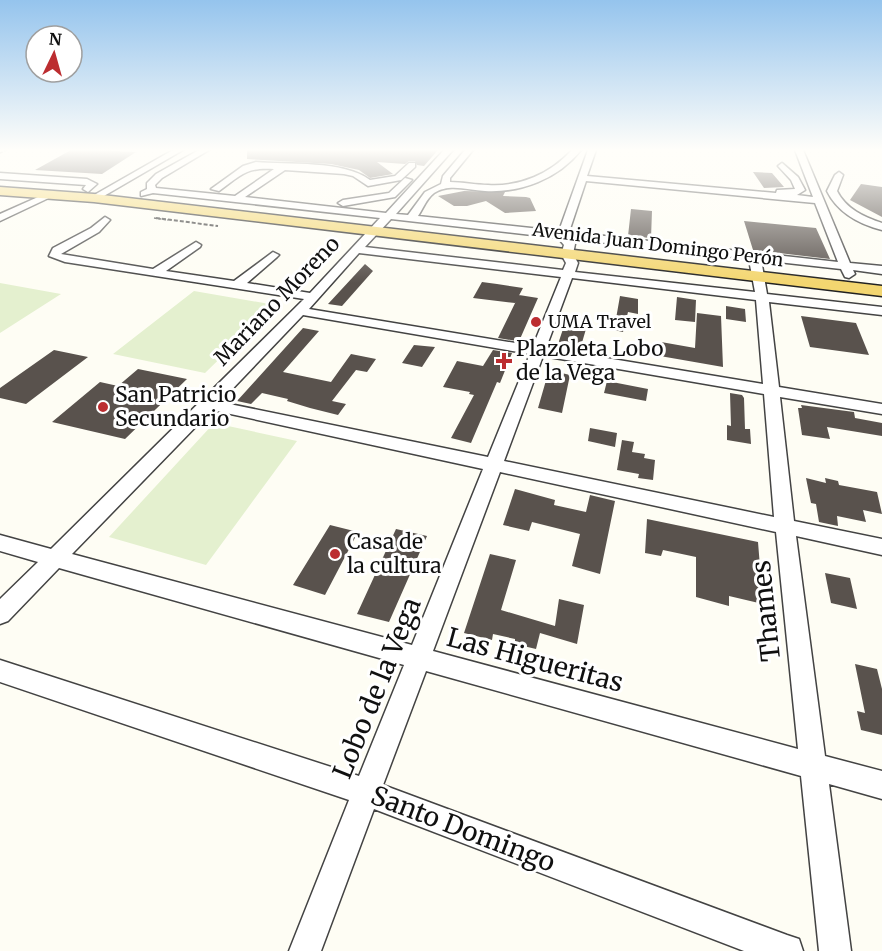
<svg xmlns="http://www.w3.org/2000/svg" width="882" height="951" viewBox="0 0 882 951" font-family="Merriweather,serif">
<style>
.pitch{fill:#e4f0cf}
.building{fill:#59524d}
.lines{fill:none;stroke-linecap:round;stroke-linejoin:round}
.minor-casing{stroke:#434343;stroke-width:3}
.major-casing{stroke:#212121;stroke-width:3}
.path-far1{stroke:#323232;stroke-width:1.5;stroke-dasharray:3 1.5;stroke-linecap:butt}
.path{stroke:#323232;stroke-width:2;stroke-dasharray:4 2;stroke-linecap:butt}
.minor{fill:#fff;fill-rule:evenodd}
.major{fill:#f3d670;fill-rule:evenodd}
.poi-dot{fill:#bc2d30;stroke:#fff;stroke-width:2}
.labels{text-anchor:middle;stroke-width:6;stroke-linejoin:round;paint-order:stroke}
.far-street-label{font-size:18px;fill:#101010;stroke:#fff}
.far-poi-label{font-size:18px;fill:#101010;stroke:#fff;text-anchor:start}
.street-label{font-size:21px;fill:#101010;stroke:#fff}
.poi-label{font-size:21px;fill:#101010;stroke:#fff;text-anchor:start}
.near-street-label{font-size:26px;fill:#101010;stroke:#fff}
</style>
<rect width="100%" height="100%" fill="#fefdf4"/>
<path class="pitch" d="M0,283l61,11 -61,39z
M194,291l81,14 -70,68 -92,-19z
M214,423l83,18 -91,124 -97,-28z"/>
<path class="building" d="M71,150h24l41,2 -34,22 -67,-4z
M247,150h191l-14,16 -7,-1 -2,-4h-6l-4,3 -28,-2 16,12 -23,4 -11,-8 -28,-6 -84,-5z
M753,172l19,1 12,14 -20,1z
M861,184l21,3v30l-32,-17z
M464,191l41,1 -2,4 23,1 4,1 6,13 -31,2 -19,-12 -19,5h-13l-16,-10z
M631,209l21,2 -1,27 -23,-2z
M744,221l72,7 14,31 -77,-9z
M365,264l8,7 -31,35 -14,-2z
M482,282l15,2 26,4 -8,15 -42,-5z
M519,295l19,3 -18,41 -3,2 -19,-3z
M620,296l18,3v15l-10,-2 -5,20 -9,-2z
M677,297l19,3 -1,22 -20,-2z
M726,306l19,3 1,13 -20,-3z
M697,313l24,3 2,51 -63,-11 1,-14 34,6z
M801,316l55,7 13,32 -59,-8z
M564,326l22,3 -5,17 -23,-2z
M303,328l16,3 -36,41 48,10 20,-28 25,5 -9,13 -11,-2 -24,31 14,3 -8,11 -28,-7 -23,-7 1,-2 -26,-6 -11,11 -14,-3z
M414,345l21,2 -13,20 -20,-4z
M54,350l34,7 -62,47 -26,-6v-10z
M493,350l19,3 -12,30 -3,-1 -26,61 -20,-5 23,-43 -5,-1 1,-2 -27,-5 14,-26 26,5z
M138,369l49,10 -62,60 -73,-17 48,-40 18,4z
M549,370l21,5 -8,38 -24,-5z
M607,381l41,8 -2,12 -42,-8z
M730,393l12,2 2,3 1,31h5l1,15 -24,-4v-15l4,1z
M801,405l53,7 1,6 27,5v13l-55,-9 3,12 -28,-4 -4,-27h4z
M590,428l27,5 -2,14 -27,-6z
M622,440l12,2 -2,10 13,2 -1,4 11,2 -2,20 -15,-2 1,-4 -22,-4z
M806,478l20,5 -1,-5 13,3 1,4 38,7 5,22 -19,-4 3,12 -29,-6 1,10 -19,-4 -3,-18 -5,-1z
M515,489l40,11 -1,5 32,7 4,-17 25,6 -15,73 -28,-8 8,-32 -48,-12 -3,9 -26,-6z
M647,519l111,23 5,62 -34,-8v10l-33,-9v-40l-33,-7 -2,6 -16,-3z
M330,525l28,7 -33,63 -32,-10z
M396,529l31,7 -38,86 -32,-8z
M490,554l26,6 -15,50 54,16 4,-27 25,6 -7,39 -37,-11 -4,16 -21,-5v-5l-22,-5 -1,6 -28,-7z
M825,573l25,5 7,31 -26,-6z
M855,664l22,5 5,20v46l-21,-5 -4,-19 8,2z"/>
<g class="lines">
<g class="minor-casing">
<path id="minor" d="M173,150h10l-86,50 -8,-2z
M199,150h10l-47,28 -7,7 1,3 79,8 39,-27c-28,-2 -33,6 -55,22l-8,-2 32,-23 13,-4c33,3 87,-2 114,18l25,-4 14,-13h6v4l-14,13 -33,6 -15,-10 -9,-2 -59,-4 -40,27 141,16 58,-63h9l-57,64 12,1 17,-23 16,-8 2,-8 22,-26h8l-23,28v4c13,0 25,3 38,3 32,2 62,-11 84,-35h9c-23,29 -60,43 -96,41 -17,-1 -36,-8 -51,2 -8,6 -11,16 -16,23l141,15 29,-81h8l-9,26 189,17 1,-3 18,-1 -4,-9 -13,-14 4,-3 16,14 7,13 -8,5 16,2 -18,-47h8l47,113 32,3v8l-29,-4 2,4 -6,4 -4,-1 -4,-8 -271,-30 5,5 -2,10 5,9 -3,9 180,20 -5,-27 6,-3 6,3 5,29 115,13v8l-113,-13 10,85 103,17v10l-102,-17 14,124 88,18v16l-86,-19 29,220 57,15v28l-53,-15 22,167h-32l-18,-175 -375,-105 -43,114 404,150 12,4 4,12h-59l-370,-142 -53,142h-32l60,-151 -349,-118v-22l359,116 45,-111 -345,-97 -51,53 -8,3v-25l38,-37 -38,-11v-16l51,14 253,-250 -239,-37 -16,-6 4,-8 38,-20 14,-11 5,3 -11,12 -38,22 92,15 43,-27 5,3 -1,2 -34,24 68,10 39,-29 6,3 -2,2 -30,26 63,10 70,-75 -227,-25 -12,3v-4l6,-3v-6l9,-9zM586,181l229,22 23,59 -269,-30zM391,219l167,19 6,7 -3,9 5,9 -3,7 -198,-23zM359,253l202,24 -28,69 -224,-37zM572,278l184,22 7,84 -217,-36zM303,315l227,39 -42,103 -268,-55zM543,356l221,38 10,123 -270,-56zM212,410l271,59 -71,176 -340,-91zM500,472l276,60 22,217 -365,-98z
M839,172l4,3 -6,16c9,18 27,26 45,32v7c-23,-6 -44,-17 -55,-39l8,-16z
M0,173l87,6 10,5 -9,8 -5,-3 3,-4 -86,-6z
M405,178l7,2 -17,17 -52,9 -5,-3 5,-3 46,-7z
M47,193l8,2 -55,26v-7z"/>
</g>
<g class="major-casing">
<path id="major" d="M0,187l94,7 788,92v10l-788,-94 -94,-7z"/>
</g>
<path class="path-far1" d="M0,153l7,-3
M154,218l14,2"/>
<path class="path" d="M156,218l62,8"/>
<use href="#minor" class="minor"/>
<use href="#major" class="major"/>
</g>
<linearGradient id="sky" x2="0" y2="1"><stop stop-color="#95c4ed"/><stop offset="0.53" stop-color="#fffefa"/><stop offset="1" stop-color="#fffefa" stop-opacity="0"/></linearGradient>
<rect width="882" height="283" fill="url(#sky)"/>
<g class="poi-dot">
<circle cx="536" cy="322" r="6"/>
<path d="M501 352h6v6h6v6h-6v6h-6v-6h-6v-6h6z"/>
<circle cx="103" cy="407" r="6"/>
<circle cx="335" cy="554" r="6"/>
</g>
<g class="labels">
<g class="far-street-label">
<text transform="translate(658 245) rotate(7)" y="6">Avenida Juan Domingo Perón</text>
</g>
<g class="far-poi-label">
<text x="548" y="328">UMA Travel</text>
</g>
<g class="street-label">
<text transform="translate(277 301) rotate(-46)" y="7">Mariano Moreno</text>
</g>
<g class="poi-label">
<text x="516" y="356">Plazoleta Lobo<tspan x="516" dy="24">de la Vega</tspan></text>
<text x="115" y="402">San Patricio<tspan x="115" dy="24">Secundario</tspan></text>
<text x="347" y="549">Casa de<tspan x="347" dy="24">la cultura</tspan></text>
</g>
<g class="near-street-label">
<text transform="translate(766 611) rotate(-96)" y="9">Thames</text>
<text transform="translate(535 660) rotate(15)" y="9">Las Higueritas</text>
<text transform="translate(377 688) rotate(-68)" y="9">Lobo de la Vega</text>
<text transform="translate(463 829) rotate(21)" y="9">Santo Domingo</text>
</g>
</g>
<g transform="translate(54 54) rotate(5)"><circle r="28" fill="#ffffff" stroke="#9f9f9f" stroke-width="1.5"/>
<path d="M0-4.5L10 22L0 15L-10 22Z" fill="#bc2d30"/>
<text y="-9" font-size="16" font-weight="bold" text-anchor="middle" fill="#101010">N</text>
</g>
</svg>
